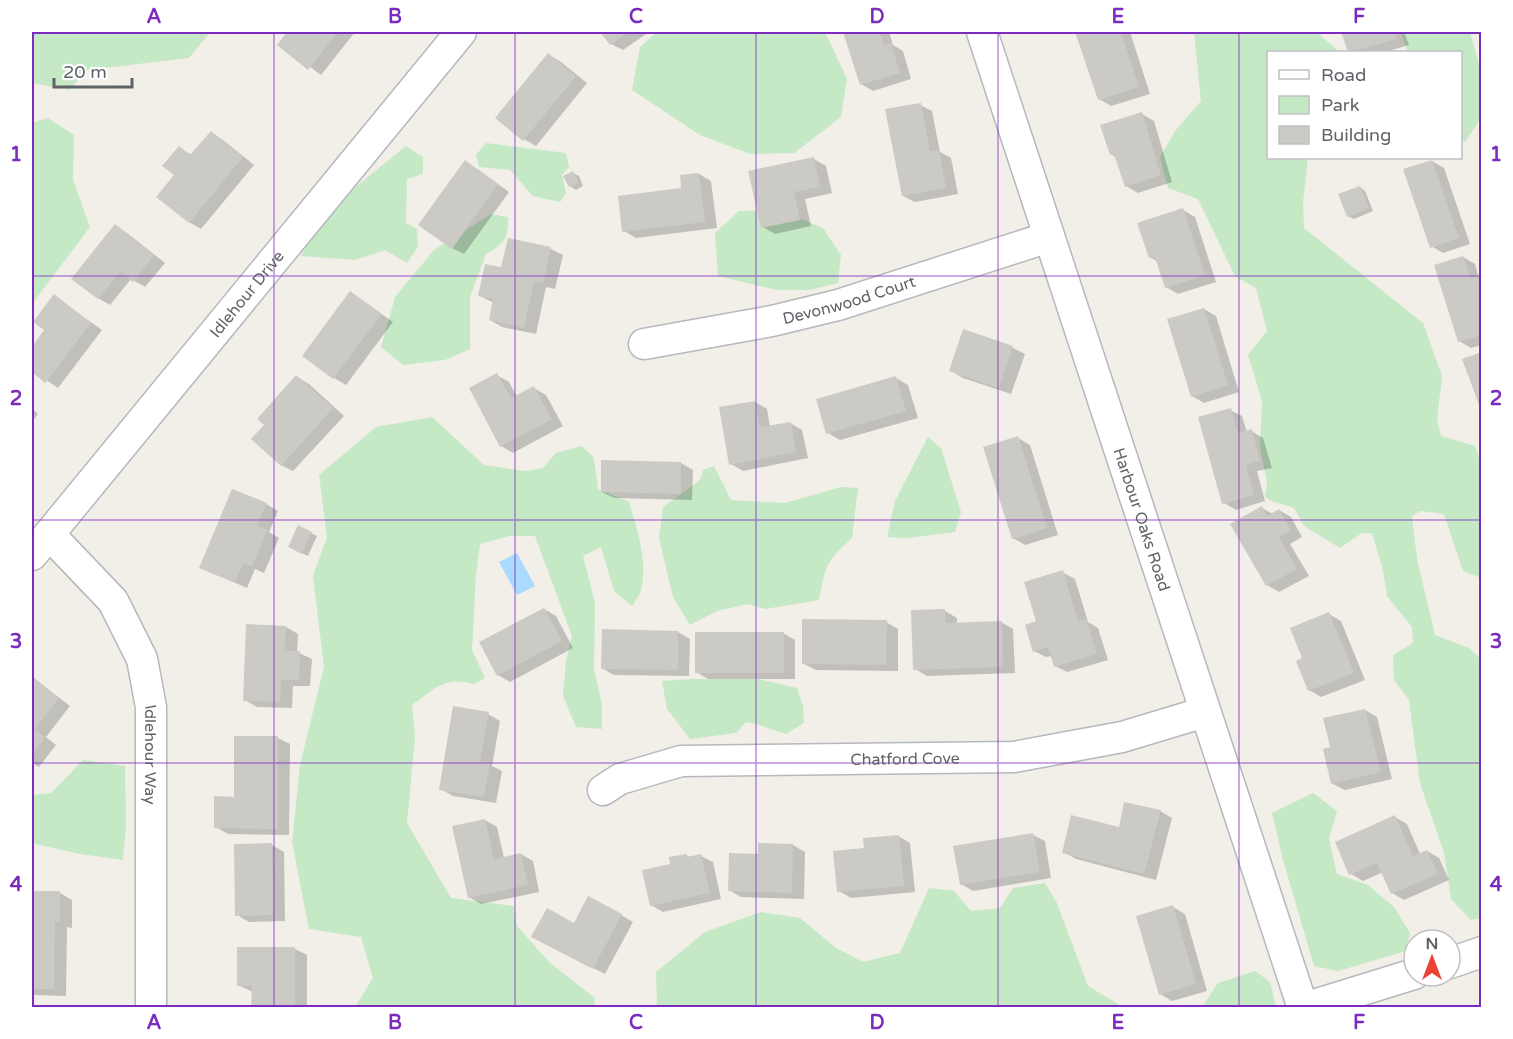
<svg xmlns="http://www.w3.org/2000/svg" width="1513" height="1039" viewBox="0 0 1513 1039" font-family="'Varela Round',sans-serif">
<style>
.green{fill:#c5e8c5}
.water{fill:#aadaff}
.shadow{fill:#0003}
.building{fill:#cccac5}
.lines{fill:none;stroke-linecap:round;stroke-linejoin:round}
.minor-casing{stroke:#b5b8bc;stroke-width:33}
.minor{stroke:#fff;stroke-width:30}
.grid{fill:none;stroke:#7b2cbf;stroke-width:1.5;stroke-opacity:0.55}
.labels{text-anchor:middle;stroke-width:4.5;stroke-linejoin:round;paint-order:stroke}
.street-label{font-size:16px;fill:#5f6368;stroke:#fff}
.neatline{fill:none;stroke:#7b2cbf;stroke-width:2}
.grid-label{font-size:20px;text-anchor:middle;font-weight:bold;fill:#7b2cbf}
</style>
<rect width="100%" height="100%" fill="#f1efe8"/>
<path class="green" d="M32,32h175l1,3 -19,23 -102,12 -18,20 -37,-7z
M657,32h168l22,47 -6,38 -47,36 -44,1 -50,-19 -68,-45 8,-43z
M1194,32h126l1,4 19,16h-72v106h40l-5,44 1,26 119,95 19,53 -5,44 4,16 34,10 7,20 -1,112 -18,-7 -19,-57 -24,-3 -8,5 5,43 18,76 34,13 12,11v259l-10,2 -20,-21 -7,-46 -24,-70 -11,-83 -15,-20 -1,-25 20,-12 -1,-16 -25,-31 -4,-26 -11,-37h-10l-22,15 -36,-22 -10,-18 -22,-7 -7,-4 2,-15 -7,-35 2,-46 -14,-46 19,-24 -11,-43 -21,-12 -37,-77 -30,-11 -8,-31 15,-26 26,-30z
M1401,32h69l11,39v47l-16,24 -4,-3 -1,-87h-52z
M48,118l26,17 -1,45 17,47 -58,77v-181z
M486,143l80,10 3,14 -7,8 4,18 -6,9 -27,-6 -23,-26 -31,-3 -3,-12z
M406,146l17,11v17l-16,5 -1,44 11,6 1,18 -11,16 -22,-13 -30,10 -54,-4 20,-41z
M780,210l43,18 18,27 -3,28 -29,7h-32l-59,-14 -3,-43 24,-22z
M491,214l17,3c1,21 -5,28 -22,37l-16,43v52l-25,11 -42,5 -22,-18 14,-50 39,-47z
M432,417l52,48 41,6 18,-3 13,-15 26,-7 12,12 4,31 31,13c8,27 19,59 12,88 -1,5 -6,11 -9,16l-18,-15 -13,-44 -18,9 12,47 -1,66 8,36v24l-26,-2 -13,-31 3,-35 6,-25 -37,-100h-26l-29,8 -4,31 -4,75 13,28 -11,6c-30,-8 -38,4 -62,21l3,32 -8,86 44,75 63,8 3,20 33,37 45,35 -1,9h-239l18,-29 -12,-41 -52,-8 -17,-87 8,-77 24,-98 -11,-91 14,-39 -8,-62 57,-48z
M928,437l13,11 20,64 -6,20 -48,6 -20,-1 8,-36z
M714,466l17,34 54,3 56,-16 17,1 -6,50c-27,25 -26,26 -33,62l-54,9 -18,-5 -30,7 -27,14 -17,-28 -14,-59 4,-31 37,-27 3,-10z
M694,679h64l39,9 6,18 1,17 -18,11c-14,-4 -26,-10 -40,-12l-10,11 -46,6 -23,-30 -5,-28z
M83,760l42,6 1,61 -3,33 -43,-6 -48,-11v-48l19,-2z
M1313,793l24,18 -8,28 8,35 31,11 26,22 16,26 -4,18 -68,20 -24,-5 -31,-106 -11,-47z
M1045,883l11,18 32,85 30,18 2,3h-463l-1,-35 49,-40 56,-20 39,6 36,30 27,14 37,-9 29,-65 25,3 17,20 29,-3 13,-20z
M1255,971l15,11 6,25h-74l16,-24z"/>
<path class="water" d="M517,553l18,33 -18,9 -18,-33z"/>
<path class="shadow" d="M289,32h66l-34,43 -42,-31z
M602,32h47l-26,18 -12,-6z
M845,32h44l4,13 10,6 8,28 -38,12 -12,-7z
M1077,32h53l20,62 -39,12 -12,-7z
M1343,32h61l5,13 -24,7h-36z
M549,55l12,7 26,21 -51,63 -12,-7z
M920,105l12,6 8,41 11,6 7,36 -43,8 -12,-6z
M1142,114l12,7 18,61 -34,11 -12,-7 -9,-28 -6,-4z
M211,133l12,7 31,25 -53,64 -12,-7 -13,-47 3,-27 13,7z
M814,159l12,7 6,27 -27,6 6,27 -36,8 -12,-7z
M1432,161l12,7 26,76 -27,9 -12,-7z
M477,169l32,23 -45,62 -12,-6z
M573,173l6,3 4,10 -7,4 -6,-4z
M699,174l12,7 6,47 -81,10 -12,-7 59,-41z
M1360,187l5,4 8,20 -19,8 -6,-3z
M1183,210l12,7 21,65 -38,12 -12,-7 -8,-25 -8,-5z
M115,226l12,7 38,30 -20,24 -14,-8 -21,26 -12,-7z
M551,249l12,6 -8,34 -9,-2 -10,47 -34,-7 -12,-7 4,-17 -14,-7 23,-27z
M1463,257l12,7 4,14 3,1v66l-11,3 -12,-7z
M351,293l42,29 -47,63 -12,-7z
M54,296l48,34 -44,58 -26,-18v-21l14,-19z
M1204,309l12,7 23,76 -35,11 -12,-7z
M964,331l49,17 12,6 -14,40 -48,-16 -12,-7z
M497,375l12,7 8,15 17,-9 12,7 17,31 -50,27 -12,-7z
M297,377l12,7 35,32 -51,55 -12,-6 -15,-40z
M896,378l12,7 10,33 -78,22 -12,-7z
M755,402l12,7 3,18 20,-4 12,7 6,28 -65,13 -12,-7z
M32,408l6,6 -6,8z
M1230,410l12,6 5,16 4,-1 12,7 9,30 -15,3 8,30 -29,9 -12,-7z
M1018,438l12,7 28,90 -33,10 -12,-7z
M603,461l78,2 12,7 -1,30 -78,-2 -12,-6z
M266,504l12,7 -9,21 10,6 -15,35 -9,-4 -8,19 -47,-21z
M1262,508l11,6 6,-4 12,7 11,20 -12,7 19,32 -30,16 -12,-7z
M311,533l6,3 -9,20 -13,-6z
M1062,572l13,7 13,43 10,6 10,32 -41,12 -12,-6 -3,-10 -6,1 -12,-6 4,-29z
M544,609l12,7 17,32 -63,34 -12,-7z
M945,611l12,7v6l44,-2 12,7 2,44 -88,3 -12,-7z
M1329,614l12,7 24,59 -44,17 -12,-7 -5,-31z
M886,622l12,7v42l-82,-1 -12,-6z
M286,627l12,7 -1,18 15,7 -2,27h-17l-1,22 -35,-1 -12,-7z
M678,632l12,7 -1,37 -75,-1 -12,-7z
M783,633l12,7v39h-87l-12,-7z
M32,677l38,29 -24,31 10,8 -17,22 -7,-4z
M1365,710l12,7 15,62 -47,11 -12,-6 -1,-36z
M488,714l12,7 -8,45 10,5 -6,32 -43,-7 -12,-7z
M278,738l12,6 -1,91 -61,-1 -12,-7z
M1160,811l12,7 -16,62 -80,-21 -12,-7z
M1395,817l12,7 13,30 7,-3 12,7 10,22 -45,20 -12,-7 -9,-21 -20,9 -12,-7z
M485,820l12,7 7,31 17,-4 12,7 6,31 -58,12 -12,-7z
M1033,835l12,6 6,37 -78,13 -12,-7z
M898,836l12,7 5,49 -64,6 -12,-7 26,-42z
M272,845l12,7 1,69 -36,1 -12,-7z
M793,845l12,7 -1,47 -63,-2 -12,-7z
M686,855l5,3 10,-2 12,6 8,37 -58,13 -12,-7 21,-40z
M32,892l28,1 12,7v28l-5,-1 -1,69 -34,-1z
M1173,907l12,7 22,77 -35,10 -12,-7z
M621,915l12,7 -28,52 -60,-31 30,-18z
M295,949l12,6v53h-54v-16l-15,-7z"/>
<path class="building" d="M287,32h51l-30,38 -31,-25z
M600,32h28l-18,13z
M843,32h36l5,13 7,-2 9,30 -40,12z
M1075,32h46l18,55 -41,13z
M1341,32h54l2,7 -49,13z
M548,53l28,23 -53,65 -28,-23z
M921,103l9,48 9,-1 7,38 -44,8 -17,-87z
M1142,112l19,63 -36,12 -11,-33 -4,1 -10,-30z
M211,131l32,26 -54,66 -33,-26 18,-22 -12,-9 17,-20 11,9z
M814,157l6,30 -26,5 6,28 -39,8 -13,-57z
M465,160l33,24 -46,65 -34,-24z
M1432,160l27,78 -29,10 -27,-79z
M573,171l6,12 -10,4 -6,-11z
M699,173l6,49 -83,10 -4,-36 63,-8 -1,-13z
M1360,186l9,22 -22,9 -9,-23z
M1183,208l22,67 -40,13 -10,-31 -6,1 -12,-35z
M115,224l39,31 -21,27 -13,-10 -22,27 -27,-20z
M508,238l43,9 -8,36 -9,-2 -10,47 -35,-8 4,-21 -15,-3 7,-32 16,3z
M1463,256l7,21 7,-2 5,15v45l-24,7 -24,-77z
M350,291l32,23 -49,65 -31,-23z
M54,294l37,29 -46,60 -13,-11v-25l12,-17 -11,-8z
M1204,308l24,77 -37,12 -24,-78z
M963,329l50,17 -14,42 -50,-17z
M1482,352v58h-1l-19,-51z
M497,373l14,25 23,-12 18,33 -52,28 -31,-59z
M296,375l37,33 -52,58 -30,-27 13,-14 -7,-6z
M896,376l10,35 -80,23 -10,-35z
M755,401l5,26 31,-5 5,30 -67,13 -10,-58z
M1231,408l7,25 14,-4 8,32 -14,4 8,30 -32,9 -24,-87z
M1018,436l29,92 -35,11 -29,-92z
M601,460l80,2v32l-80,-2z
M232,489l35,14 -10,22 10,5 -15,37 -9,-4 -8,20 -36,-15z
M1262,506l5,10 12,-7 12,21 -12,7 18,32 -31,17 -36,-62z
M298,525l14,7 -10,22 -14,-7z
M1063,570l15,51 8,-2 11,35 -43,13 -6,-20 -15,5 -8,-27 11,-4 -12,-39z
M544,608l18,33 -65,35 -18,-34z
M945,609l1,14 56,-2 1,46 -90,3 -2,-60z
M1329,612l25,61 -46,18 -12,-30 6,-3 -12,-30z
M802,619l85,1 -1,45 -84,-1z
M246,624l40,2 -1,25h15l-1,29h-18l-1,22 -37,-1z
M602,629l76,2v39l-77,-1z
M695,632h89v41h-89z
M32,676l27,22 -24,31 10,8 -13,18z
M453,706l36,6 -9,49 10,2 -6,34 -45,-7z
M1365,709l16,63 -50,12 -8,-35 7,-2 -7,-29z
M234,736h44v93l-64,-1v-32l20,1z
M1124,802l37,8 -17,64 -82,-21 9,-38 48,12z
M1395,815l18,41 14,-6 11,24 -47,20 -14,-31 -28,12 -14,-33z
M485,819l9,40 27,-6 7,32 -60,13 -16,-72z
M1033,833l7,39 -80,13 -7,-39z
M899,835l5,51 -67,6 -4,-41 31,-3 -1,-10z
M272,843l1,72 -38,1 -1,-72z
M758,843l35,1 -1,49 -64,-2 1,-38 29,1z
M686,854l1,3 14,-3 9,39 -60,13 -8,-36 28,-6 -1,-7z
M32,891h28v31l-5,-1 -1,68h-22z
M588,896l34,18 -29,55 -62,-32 16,-29 27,15z
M1173,905l23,79 -37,11 -23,-79z
M237,947h58v61h-44l1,-22h-15z"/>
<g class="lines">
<g class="minor-casing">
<g id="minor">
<path id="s1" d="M982,32l321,976"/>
<path id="s2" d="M644,344l128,-23 66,-16 211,-68"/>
<path id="s3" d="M49,534l64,67 29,58 9,48v301"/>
<path id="s4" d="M32,555l429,-523"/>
<path id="s5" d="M603,790l17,-11 61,-18 333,-4 108,-20 83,-25"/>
<path d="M1450,963l32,-11"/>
<path d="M1304,1008l110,-34"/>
</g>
</g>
<use href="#minor" class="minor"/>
</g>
<path class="grid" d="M274,32v976M515,32v976M756,32v976M998,32v976M1239,32v976M32,276h1450M32,520h1450M32,763h1450"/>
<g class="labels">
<g class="street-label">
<text dy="6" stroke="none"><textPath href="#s4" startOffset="338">Idlehour Drive</textPath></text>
<text dy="6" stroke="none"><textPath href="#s2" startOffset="210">Devonwood Court</textPath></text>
<text dy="6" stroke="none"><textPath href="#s1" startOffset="513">Harbour Oaks Road</textPath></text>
<text dy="6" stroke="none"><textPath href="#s3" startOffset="254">Idlehour Way</textPath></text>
<text dy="6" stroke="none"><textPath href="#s5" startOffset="308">Chatford Cove</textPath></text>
</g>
</g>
<rect width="1513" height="1039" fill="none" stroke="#ffffff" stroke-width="66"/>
<rect x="1267" y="51" width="195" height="108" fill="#ffffff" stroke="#bfc1c3" stroke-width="1.5"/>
<rect x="1279" y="70" width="30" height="9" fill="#ffffff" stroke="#bfc1c3" stroke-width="1.5"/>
<text x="1321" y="81" font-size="18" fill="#5f6368">Road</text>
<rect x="1279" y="96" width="30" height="18" fill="#c5e8c5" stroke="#bfc1c3" stroke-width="1.5"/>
<text x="1321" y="111" font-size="18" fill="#5f6368">Park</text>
<rect x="1279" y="126" width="30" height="18" fill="#cccac5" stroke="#bfc1c3" stroke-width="1.5"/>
<text x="1321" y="141" font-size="18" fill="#5f6368">Building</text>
<g transform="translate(1432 958)"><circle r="28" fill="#ffffff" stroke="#bfc1c3" stroke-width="1.5"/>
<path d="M0-4.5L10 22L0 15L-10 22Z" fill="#ea4335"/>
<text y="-9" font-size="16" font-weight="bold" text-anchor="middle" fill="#5f6368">N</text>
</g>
<path d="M54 78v9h78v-9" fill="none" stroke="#5f6368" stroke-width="3"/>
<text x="63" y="78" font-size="18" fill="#5f6368" stroke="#ffffff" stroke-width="4.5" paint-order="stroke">20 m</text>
<rect x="33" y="33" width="1447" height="973" class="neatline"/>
<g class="grid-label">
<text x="154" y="23">A</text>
<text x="395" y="23">B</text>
<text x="636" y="23">C</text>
<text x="877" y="23">D</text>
<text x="1118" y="23">E</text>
<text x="1359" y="23">F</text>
<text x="16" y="161">1</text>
<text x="1496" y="161">1</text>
<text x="16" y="405">2</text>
<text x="1496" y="405">2</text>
<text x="16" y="648">3</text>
<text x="1496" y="648">3</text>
<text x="16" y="891">4</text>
<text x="1496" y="891">4</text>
<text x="154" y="1029">A</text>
<text x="395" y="1029">B</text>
<text x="636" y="1029">C</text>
<text x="877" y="1029">D</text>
<text x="1118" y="1029">E</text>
<text x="1359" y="1029">F</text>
</g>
</svg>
